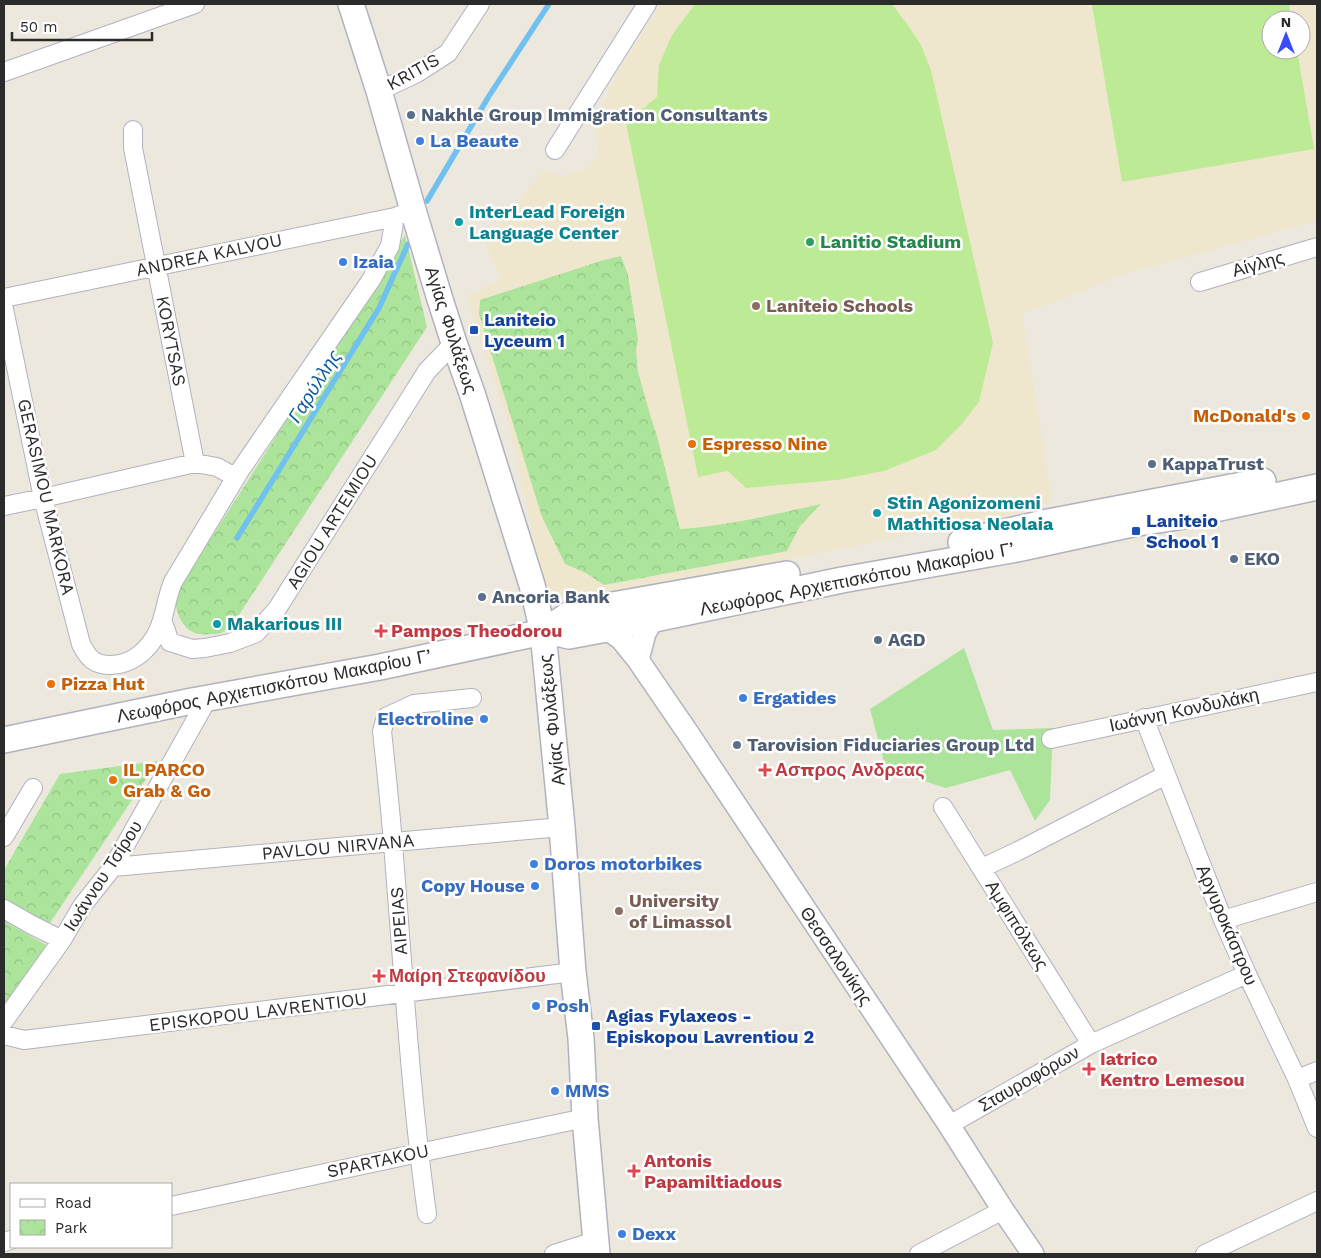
<svg xmlns="http://www.w3.org/2000/svg" width="1321" height="1258" viewBox="0 0 1321 1258" font-family="'Work Sans',sans-serif">
<style>
.education{fill:#efe7cd;fill-rule:evenodd}
.grass{fill:#abe49a}
.park{fill:url(#park-crowns)}
.pitch{fill:#bdeb95}
.lines{fill:none;stroke-linecap:round;stroke-linejoin:round}
.stream{stroke:#70c0f0;stroke-width:5.5}
.minor-casing{stroke:#b1b2bf;stroke-width:20}
.tertiary-casing{stroke:#b1b2bf;stroke-width:24}
.secondary-casing{stroke:#b1b2bf;stroke-width:28}
.minor{stroke:#fff;stroke-width:18}
.tertiary{stroke:#fff;stroke-width:21}
.secondary{stroke:#fff;stroke-width:25}
.service-dot{fill:#5c6f8a;stroke:#fff;stroke-width:2}
.shop-dot{fill:#3f7fe0;stroke:#fff;stroke-width:2}
.culture-dot{fill:#0f9aa8;stroke:#fff;stroke-width:2}
.leisure-dot{fill:#2e9e5b;stroke:#fff;stroke-width:2}
.education-dot{fill:#8d6e63;stroke:#fff;stroke-width:2}
.transit-dot{fill:#1a4fb4;stroke:#fff;stroke-width:2}
.food-dot{fill:#e8710a;stroke:#fff;stroke-width:2}
.health-dot{fill:#e0444e;stroke:#fff;stroke-width:2}
.labels{text-anchor:middle;stroke-width:5;stroke-linejoin:round;paint-order:stroke}
.street-label{font-size:18px;fill:#2b2b2b;stroke:#fff}
.service-label{font-size:18px;font-weight:bold;fill:#4e5e75;stroke:#fff;text-anchor:start}
.shop-label{font-size:18px;font-weight:bold;fill:#366cbe;stroke:#fff;text-anchor:start}
.culture-label{font-size:18px;font-weight:bold;fill:#0d838f;stroke:#fff;text-anchor:start}
.leisure-label{font-size:18px;font-weight:bold;fill:#27864d;stroke:#fff;text-anchor:start}
.education-label{font-size:18px;font-weight:bold;fill:#785e54;stroke:#fff;text-anchor:start}
.transit-label{font-size:18px;font-weight:bold;fill:#164399;stroke:#fff;text-anchor:start}
.food-label{font-size:18px;font-weight:bold;fill:#c56008;stroke:#fff;text-anchor:start}
.health-label{font-size:18px;font-weight:bold;fill:#be3a42;stroke:#fff;text-anchor:start}
.water-label{font-size:19px;font-style:italic;fill:#0c5c9e;stroke:#fff}
</style>
<defs>
<pattern id="park-crowns" width="20" height="18" patternUnits="userSpaceOnUse" patternTransform="scale(1.25)"><rect width="20" height="18" fill="#abe49a"/><path d="M2 6a3 3 0 1 1 6 0M12 15a3 3 0 1 1 6 0" fill="none" stroke="#93c485"/></pattern>
</defs>
<rect width="100%" height="100%" fill="#ede8dd"/>
<path class="education" d="M661,4h656v216l-8,3 -185,51 -61,25 -41,14 30,187 -37,13 -435,89 -35,-13 -35,-159 -44,-134 35,-16 -16,-38 60,-73 17,7 16,-4 12,-6 8,-10v-15l-4,-17 25,-54zM1271,20h30v30h-30z"/>
<path class="grass" d="M964,648l29,82 60,-2 -3,72 -15,21 -25,-51 -64,18 -60,-19 -16,-60z"/>
<path class="park" d="M405,235l22,92 -192,294c-3,3 -8,9 -12,11 -3,2 -8,2 -12,2 -26,4 -34,-16 -37,-38z
M621,256l7,19 10,65 -2,11 2,21 13,46 6,18 23,93c47,-3 95,-15 141,-25l-21,22 -13,25 -183,34 -18,-12 -21,-9 -23,-47 -63,-203 1,-14 124,-40z
M158,761l-110,165 -44,-24v-32l56,-96z
M4,921l42,24 -42,62z"/>
<path class="pitch" d="M695,4h197l15,20 14,21 10,25 62,273 -14,59 -18,23 -25,25 -52,21 -47,9 -91,8 -18,-17 -30,6 -72,-354 31,-26 2,-32 13,-30z
M1098,4h191l2,16h-20v30h26l17,99 -192,33 -30,-177z"/>
<g class="lines">
<path class="stream" d="M427,201l62,-105 60,-92
M237,538l142,-230 29,-64"/>
<g class="minor-casing">
<path id="minor" d="M4,72l191,-68
M379,91l38,-18 31,-20 32,-49
M133,130v18l62,315
M555,150l92,-146
M1200,282l117,-35
M4,298l391,-81 10,-4
M4,309l39,189 38,146c7,14 13,21 29,21 22,0 39,-15 48,-34 7,-14 8,-33 15,-49l66,-110 132,-192 19,-34 5,-29
M4,506l39,-8 152,-35 22,4 18,10
M162,620l8,22 22,7 13,-1 25,-5 26,-10 21,-24 150,-238 27,-28
M1144,718l79,202 24,54 50,105 20,49
M1051,739l266,-57
M943,807l148,237
M4,837l29,-49
M113,867l449,-40
M982,868l36,-17 148,-76
M4,909l28,16 30,15
M1223,920l94,-28
M4,1021l58,-81 20,-34 31,-39 95,-169
M4,1035l20,5 549,-68
M1297,1079l20,-8
M949,1125l142,-81 156,-70
M171,1206l248,-53 166,-35
M427,1214c-17,-123 -24,-247 -34,-370 -3,-38 -7,-76 -11,-113l4,-14 28,-13 58,-6
M4,1242l7,-2
M554,1254l41,-13
M919,1254l84,-44
M1205,1254l112,-53"/>
</g>
<g class="tertiary-casing">
<path id="tertiary" d="M607,629l14,10 17,21 52,76 259,389 54,85 30,44
M638,660l7,-27 9,-15"/>
</g>
<g class="secondary-casing">
<path id="secondary" d="M351,4l28,87 34,119 26,86 15,47 18,50 60,192 11,47 19,195 11,145 8,66 4,80 12,136
M961,542l87,-20 215,-41
M543,632l30,-20 214,-38
M4,740l188,-39 188,-34 163,-35h10l16,4 38,-7 235,-49 175,-31 115,-25 46,-7 139,-30"/>
</g>
<use href="#minor" class="minor"/>
<use href="#tertiary" class="tertiary"/>
<use href="#secondary" class="secondary"/>
</g>
<g class="service-dot">
<circle cx="411" cy="115" r="5"/>
<circle cx="1152" cy="464" r="5"/>
<circle cx="1234" cy="559" r="5"/>
<circle cx="482" cy="597" r="5"/>
<circle cx="878" cy="640" r="5"/>
<circle cx="737" cy="745" r="5"/>
</g>
<g class="shop-dot">
<circle cx="420" cy="141" r="5"/>
<circle cx="343" cy="262" r="5"/>
<circle cx="743" cy="698" r="5"/>
<circle cx="484" cy="719" r="5"/>
<circle cx="534" cy="864" r="5"/>
<circle cx="535" cy="886" r="5"/>
<circle cx="536" cy="1006" r="5"/>
<circle cx="555" cy="1091" r="5"/>
<circle cx="622" cy="1234" r="5"/>
</g>
<g class="culture-dot">
<circle cx="459" cy="222" r="5"/>
<circle cx="877" cy="513" r="5"/>
<circle cx="217" cy="624" r="5"/>
</g>
<circle class="leisure-dot" cx="810" cy="242" r="5"/>
<g class="education-dot">
<circle cx="756" cy="306" r="5"/>
<circle cx="619" cy="911" r="5"/>
</g>
<g class="transit-dot">
<rect x="469" y="325" width="10" height="10" rx="2.5"/>
<rect x="1131" y="526" width="10" height="10" rx="2.5"/>
<rect x="591" y="1021" width="10" height="10" rx="2.5"/>
</g>
<g class="food-dot">
<circle cx="1306" cy="416" r="5"/>
<circle cx="692" cy="444" r="5"/>
<circle cx="51" cy="684" r="5"/>
<circle cx="113" cy="780" r="5"/>
</g>
<g class="health-dot">
<path d="M378.5 623.5h5v5h5v5h-5v5h-5v-5h-5v-5h5z"/>
<path d="M762.5 762.5h5v5h5v5h-5v5h-5v-5h-5v-5h5z"/>
<path d="M376.5 968.5h5v5h5v5h-5v5h-5v-5h-5v-5h5z"/>
<path d="M1086.5 1061.5h5v5h5v5h-5v5h-5v-5h-5v-5h5z"/>
<path d="M631.5 1163.5h5v5h5v5h-5v5h-5v-5h-5v-5h5z"/>
</g>
<g class="labels">
<g class="street-label">
<text transform="translate(413 72) rotate(-29)" y="6">KRITIS</text>
<text transform="translate(209 255) rotate(-12)" y="6">ANDREA KALVOU</text>
<text transform="translate(1258 264) rotate(-16)" y="6">Αίγλης</text>
<text transform="translate(451 330) rotate(72)" y="6">Αγίας Φυλάξεως</text>
<text transform="translate(171 341) rotate(79)" y="6">KORYTSAS</text>
<text transform="translate(46 497) rotate(77)" y="6">GERASIMOU MARKORA</text>
<text transform="translate(332 522) rotate(-58)" y="6">AGIOU ARTEMIOU</text>
<text transform="translate(857 579) rotate(-11)" y="6">Λεωφόρος Αρχιεπισκόπου Μακαρίου Γ’</text>
<text transform="translate(274 686) rotate(-11)" y="6">Λεωφόρος Αρχιεπισκόπου Μακαρίου Γ’</text>
<text transform="translate(1184 710) rotate(-12)" y="6">Ιωάννη Κονδυλάκη</text>
<text transform="translate(552 720) rotate(-96)" y="6">Αγίας Φυλάξεως</text>
<text transform="translate(338 847) rotate(-5)" y="6">PAVLOU NIRVANA</text>
<text transform="translate(103 876) rotate(-57)" y="6">Ιωάννου Τσίρου</text>
<text transform="translate(399 921) rotate(-94)" y="6">AIPEIAS</text>
<text transform="translate(1017 925) rotate(58)" y="6">Αμφιπόλεως</text>
<text transform="translate(1227 925) rotate(67)" y="6">Αργυροκάστρου</text>
<text transform="translate(836 956) rotate(56)" y="6">Θεσσαλονίκης</text>
<text transform="translate(258 1012) rotate(-7)" y="6">EPISKOPOU LAVRENTIOU</text>
<text transform="translate(1029 1079) rotate(-30)" y="6">Σταυροφόρων</text>
<text transform="translate(378 1161) rotate(-12)" y="6">SPARTAKOU</text>
</g>
<g class="service-label">
<text x="421" y="121">Nakhle Group Immigration Consultants</text>
<text x="1162" y="470">KappaTrust</text>
<text x="1244" y="565">EKO</text>
<text x="492" y="603">Ancoria Bank</text>
<text x="888" y="646">AGD</text>
<text x="747" y="751">Tarovision Fiduciaries Group Ltd</text>
</g>
<g class="shop-label">
<text x="430" y="147">La Beaute</text>
<text x="353" y="268">Izaia</text>
<text x="753" y="704">Ergatides</text>
<text x="474" y="725" text-anchor="end">Electroline</text>
<text x="544" y="870">Doros motorbikes</text>
<text x="525" y="892" text-anchor="end">Copy House</text>
<text x="546" y="1012">Posh</text>
<text x="565" y="1097">MMS</text>
<text x="632" y="1240">Dexx</text>
</g>
<g class="culture-label">
<text x="469" y="218">InterLead Foreign<tspan x="469" dy="21">Language Center</tspan></text>
<text x="887" y="509">Stin Agonizomeni<tspan x="887" dy="21">Mathitiosa Neolaia</tspan></text>
<text x="227" y="630">Makarious III</text>
</g>
<g class="leisure-label">
<text x="820" y="248">Lanitio Stadium</text>
</g>
<g class="education-label">
<text x="766" y="312">Laniteio Schools</text>
<text x="629" y="907">University<tspan x="629" dy="21">of Limassol</tspan></text>
</g>
<g class="transit-label">
<text x="484" y="326">Laniteio<tspan x="484" dy="21">Lyceum 1</tspan></text>
<text x="1146" y="527">Laniteio<tspan x="1146" dy="21">School 1</tspan></text>
<text x="606" y="1022">Agias Fylaxeos -<tspan x="606" dy="21">Episkopou Lavrentiou 2</tspan></text>
</g>
<g class="food-label">
<text x="1296" y="422" text-anchor="end">McDonald's</text>
<text x="702" y="450">Espresso Nine</text>
<text x="61" y="690">Pizza Hut</text>
<text x="123" y="776">IL PARCO<tspan x="123" dy="21">Grab &amp; Go</tspan></text>
</g>
<g class="health-label">
<text x="391" y="637">Pampos Theodorou</text>
<text x="775" y="776">Ασπρος Ανδρεας</text>
<text x="389" y="982">Μαίρη Στεφανίδου</text>
<text x="1100" y="1065">Iatrico<tspan x="1100" dy="21">Kentro Lemesou</tspan></text>
<text x="644" y="1167">Antonis<tspan x="644" dy="21">Papamiltiadous</tspan></text>
</g>
<g class="water-label">
<text transform="translate(314 386) rotate(-58)" y="7">Γαρύλλης</text>
</g>
</g>
<rect width="1321" height="1258" fill="none" stroke="#2b2b2b" stroke-width="10"/>
<rect x="10" y="1183" width="162" height="65" fill="#ffffff" stroke="#aaaaaa"/>
<rect x="20" y="1199" width="25" height="8" fill="#ffffff" stroke="#aaaaaa"/>
<text x="55" y="1208" font-size="15" fill="#2b2b2b">Road</text>
<rect x="20" y="1220" width="25" height="15" fill="url(#park-crowns)" stroke="#aaaaaa"/>
<text x="55" y="1233" font-size="15" fill="#2b2b2b">Park</text>
<g transform="translate(1286 35)"><circle r="24" fill="#ffffff" stroke="#aaaaaa"/>
<path d="M0-4L9 19L0 12L-9 19Z" fill="#3c4bfb"/>
<text y="-8" font-size="14" font-weight="bold" text-anchor="middle" fill="#2b2b2b">N</text>
</g>
<path d="M12 32v8h140v-8" fill="none" stroke="#2b2b2b" stroke-width="2.5"/>
<text x="20" y="32" font-size="15" fill="#2b2b2b" stroke="#ffffff" stroke-width="4" paint-order="stroke">50 m</text>
</svg>
